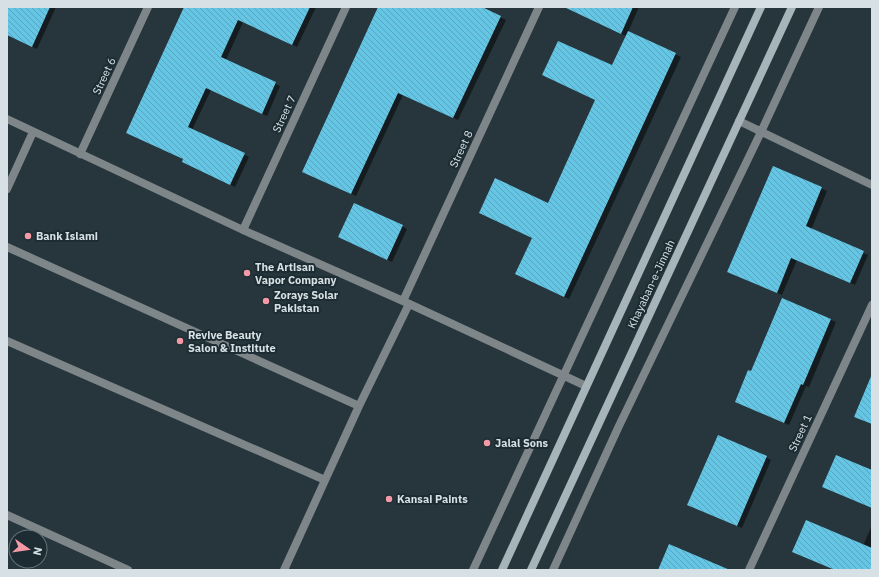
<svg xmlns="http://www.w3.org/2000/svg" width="879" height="577" viewBox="0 0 879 577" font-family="'IBM Plex Sans',sans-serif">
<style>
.shadow{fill:#0007}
.building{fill:url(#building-back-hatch)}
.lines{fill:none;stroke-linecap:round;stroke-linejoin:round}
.street{stroke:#7e8689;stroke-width:8}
.secondary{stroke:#a7b4b9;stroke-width:8}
.poi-dot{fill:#f49aa6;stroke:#1c2c32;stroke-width:1.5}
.labels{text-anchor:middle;stroke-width:4;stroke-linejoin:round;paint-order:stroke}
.street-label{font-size:11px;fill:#d7e1e5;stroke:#1c2c32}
.poi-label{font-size:11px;font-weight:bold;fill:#d7e1e5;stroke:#1c2c32;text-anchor:start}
</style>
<defs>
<pattern id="building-back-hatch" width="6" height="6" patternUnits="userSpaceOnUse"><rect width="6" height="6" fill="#64c5e4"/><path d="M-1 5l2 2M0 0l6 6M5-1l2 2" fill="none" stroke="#5ba5bc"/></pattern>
</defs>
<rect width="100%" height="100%" fill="#26363c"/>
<path class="shadow" d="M7,7h49l-19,42 -30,-14z
M186,7h130l-19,40 -54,-25 -17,38 54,26 -13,30 -56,-26 -19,40 57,27 -14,30 -47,-23 -4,-5z
M379,7h101l26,13 -48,100 -55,-25 -47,101 -47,-22z
M575,7h64l-11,25 53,25 -112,242 -48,-22 12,-39 93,-202 -48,-23z
M774,167l53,24 -16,39 57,25 -13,30 -58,-25 -15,35 -53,-23z
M402,226l5,3 -15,33 -48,-22z
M831,320l5,2 -27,65 -3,-1 -17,39 -53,-23 16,-29z
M766,457l5,3 -29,68 -48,-21z
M872,525v45h-37l28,-24z"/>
<path class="building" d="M7,7h43l-18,40 -25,-12z
M184,7h126l-18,38 -54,-25 -17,37 55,25 -14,32 -56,-26 -18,39 57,26 -15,32 -48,-23 1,-3 -57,-26z
M378,7h104l19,9 -48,102 -55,-25 -47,101 -49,-22z
M564,7h69l-12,27z
M628,31l48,22 -112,244 -49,-23 17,-36 -53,-25 16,-35 53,25 47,-103 -53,-25 16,-34 54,24z
M773,166l49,21 -16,39 58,25 -14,32 -59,-25 -14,35 -50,-21z
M354,203l49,22 -16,35 -49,-23z
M782,298l49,21 -28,66 -2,-1 -17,39 -49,-21 13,-32 3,1z
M872,374v50l-18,-7z
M718,435l49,21 -30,70 -50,-21z
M836,455l36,15v38l-50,-21z
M806,520l66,28v22h-37l-43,-18z
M669,544l61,26h-72z"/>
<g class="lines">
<path class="street" d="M7,119l236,111 160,71 183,85
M739,121l133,64
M80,154l68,-147
M7,189l26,-57
M243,230l103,-223
M7,247l352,159
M403,301l136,-294
M7,341l318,139
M7,515l121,55
M284,570l75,-164 50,-102
M473,570l262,-563
M553,570l65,-142 143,-296 58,-125
M749,570l123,-265"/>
<path class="secondary" d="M502,570l259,-563
M531,570l261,-563"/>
</g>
<g class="poi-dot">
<circle cx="28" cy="236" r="4"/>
<circle cx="247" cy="273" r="4"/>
<circle cx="266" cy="301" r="4"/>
<circle cx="180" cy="341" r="4"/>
<circle cx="487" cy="443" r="4"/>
<circle cx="389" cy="499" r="4"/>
</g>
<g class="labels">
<g class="street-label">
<text transform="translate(104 76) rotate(-65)" y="4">Street 6</text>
<text transform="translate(284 114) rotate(-65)" y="4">Street 7</text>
<text transform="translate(461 149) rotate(-65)" y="4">Street 8</text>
<text transform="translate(651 284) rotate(-65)" y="4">Khayaban-e-Jinnah</text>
<text transform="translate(800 433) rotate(-65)" y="4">Street 1</text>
</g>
<g class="poi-label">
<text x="36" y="240">Bank Islami</text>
<text x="255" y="271">The Artisan<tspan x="255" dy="13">Vapor Company</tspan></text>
<text x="274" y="299">Zorays Solar<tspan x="274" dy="13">Pakistan</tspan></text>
<text x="188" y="339">Revive Beauty<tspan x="188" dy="13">Salon &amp; Institute</tspan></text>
<text x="495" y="447">Jalal Sons</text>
<text x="397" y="503">Kansai Paints</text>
</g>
</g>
<rect width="879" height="577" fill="none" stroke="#d7e1e5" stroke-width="16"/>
<g transform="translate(28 549) rotate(103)"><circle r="19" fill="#1c2c32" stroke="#67747a"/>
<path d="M0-3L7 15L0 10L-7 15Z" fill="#f49aa6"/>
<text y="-6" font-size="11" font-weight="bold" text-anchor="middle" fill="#d7e1e5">N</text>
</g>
</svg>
